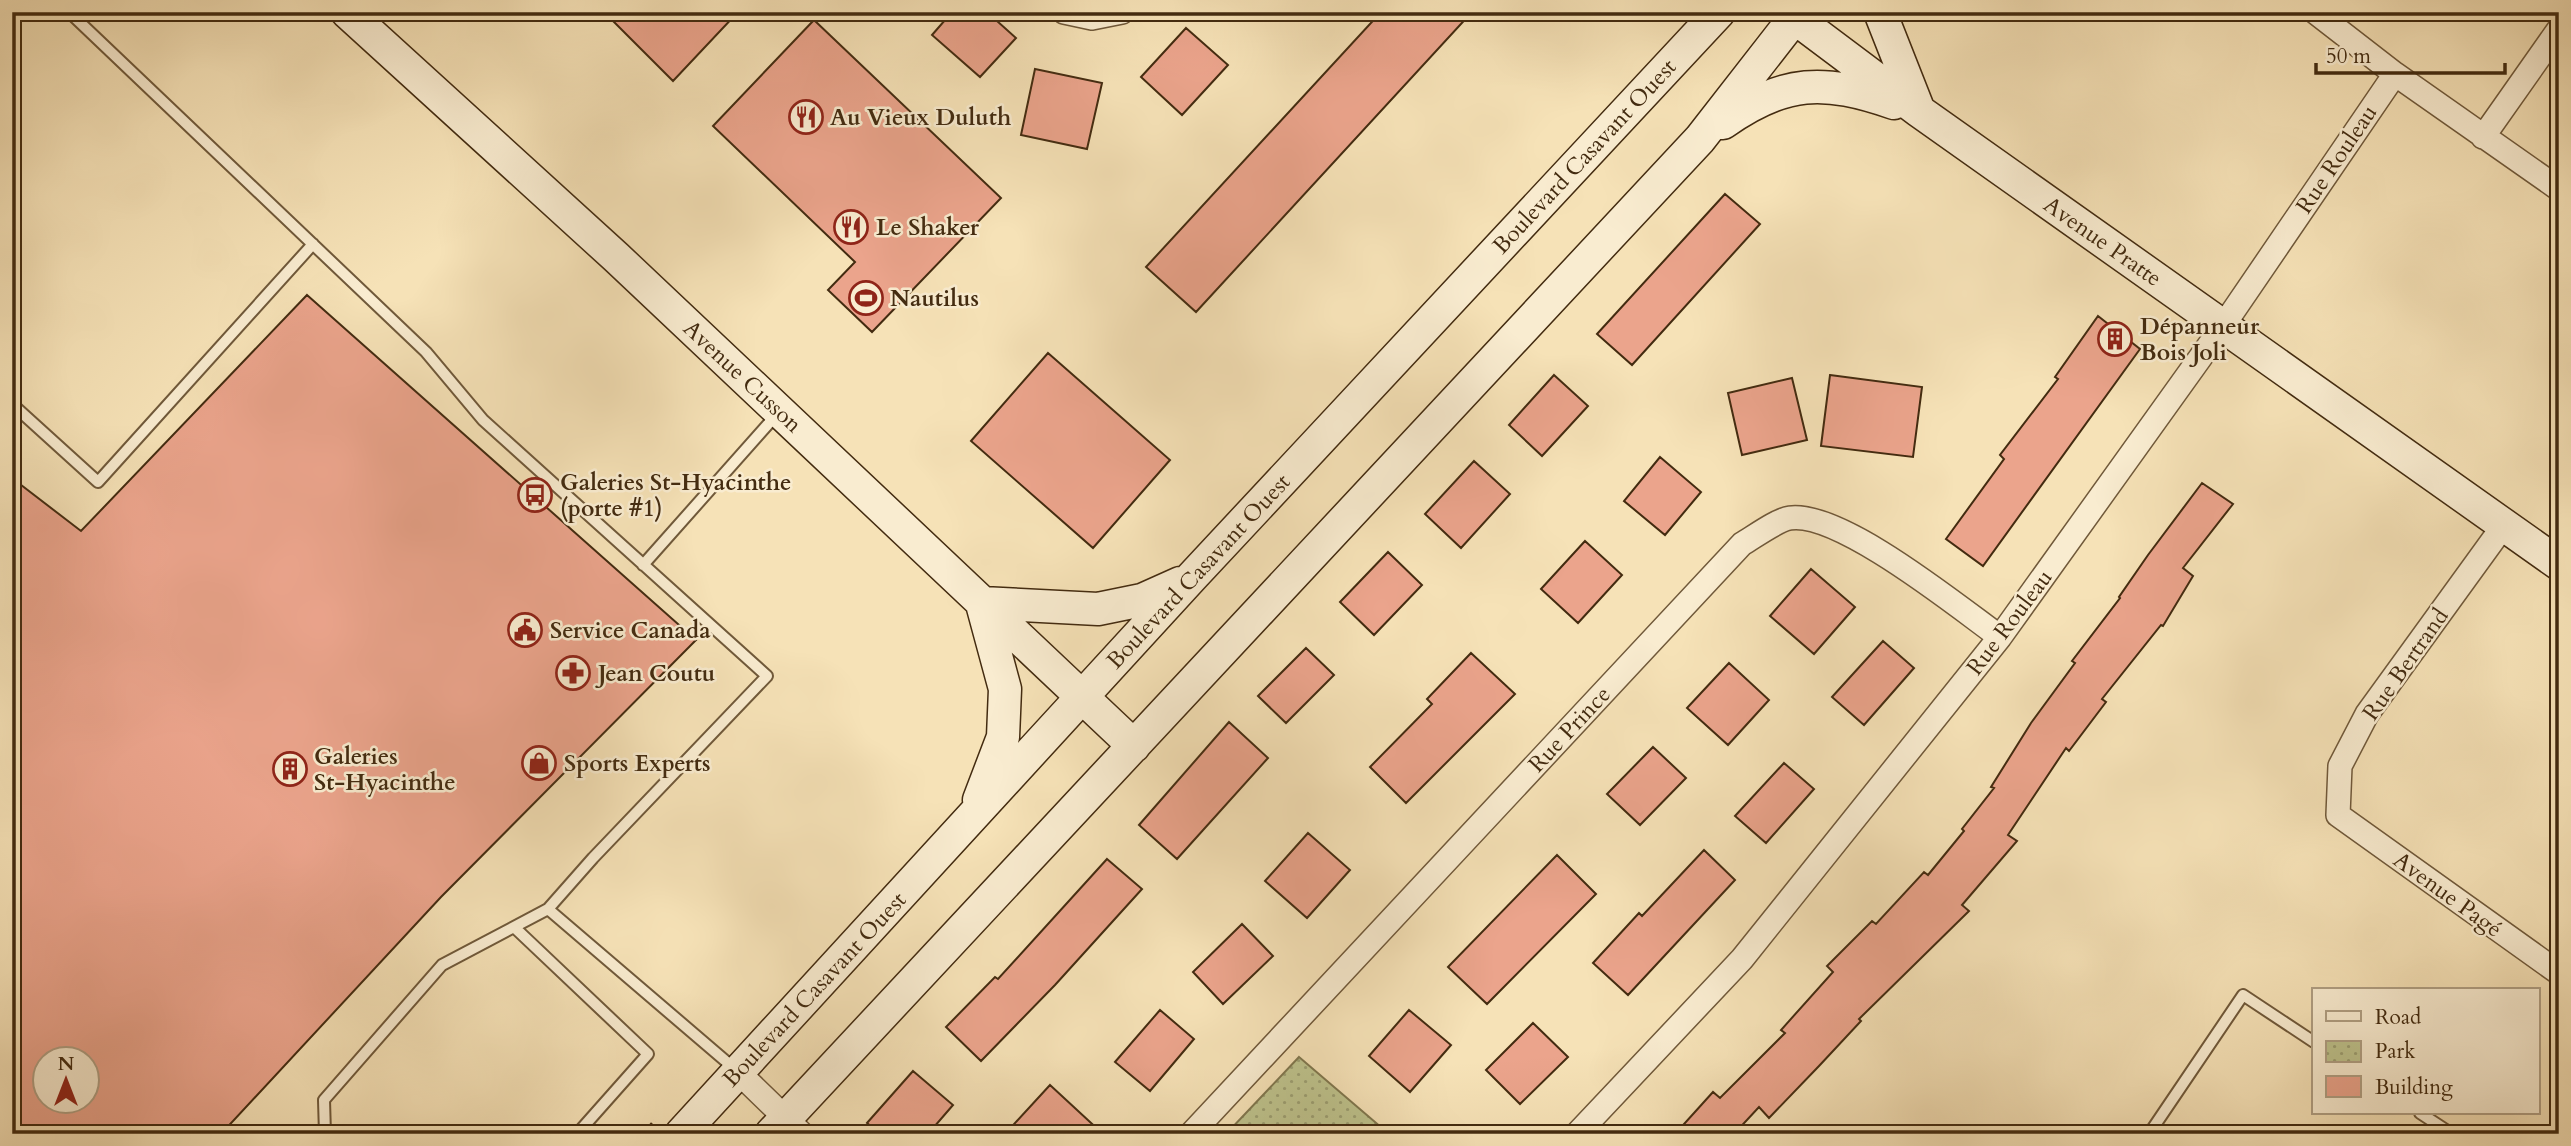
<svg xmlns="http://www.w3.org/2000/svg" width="2571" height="1146" viewBox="0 0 2571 1146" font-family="Cardo,serif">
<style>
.park{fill:url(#park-dots);stroke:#80774e;stroke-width:2}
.building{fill:#eba48c;stroke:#432b10;stroke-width:2;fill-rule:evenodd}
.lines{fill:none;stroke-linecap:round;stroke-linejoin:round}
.lane-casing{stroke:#70593a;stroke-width:14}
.street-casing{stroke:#70593a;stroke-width:26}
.secondary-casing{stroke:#432b10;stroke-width:35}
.path{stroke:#432b10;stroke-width:4.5;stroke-dasharray:5 3.5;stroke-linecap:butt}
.lane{stroke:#f9ecd0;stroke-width:10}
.street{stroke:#f9ecd0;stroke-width:23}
.secondary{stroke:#f9ecd0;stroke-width:32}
.labels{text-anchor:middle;stroke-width:5;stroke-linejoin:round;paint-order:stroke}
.poi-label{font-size:23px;font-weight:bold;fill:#432b10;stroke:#f9ecd0;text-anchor:start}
.street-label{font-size:23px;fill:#432b10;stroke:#f9ecd0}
</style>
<defs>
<pattern id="park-dots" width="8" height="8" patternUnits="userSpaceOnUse" patternTransform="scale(1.75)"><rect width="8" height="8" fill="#bec38d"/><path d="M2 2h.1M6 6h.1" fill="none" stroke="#9c9f72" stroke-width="1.8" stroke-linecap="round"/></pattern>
</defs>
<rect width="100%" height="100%" fill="#f6e2b7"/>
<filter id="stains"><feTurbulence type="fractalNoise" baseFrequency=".00286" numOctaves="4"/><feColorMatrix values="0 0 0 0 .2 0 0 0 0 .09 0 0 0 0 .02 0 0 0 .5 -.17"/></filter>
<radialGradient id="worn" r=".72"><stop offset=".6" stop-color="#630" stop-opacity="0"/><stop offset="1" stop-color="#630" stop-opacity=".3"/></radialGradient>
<path class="park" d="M1299,1057l90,77h-163z"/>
<path class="building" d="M604,12h134l-65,69z
M952,12h35l29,26 -36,39 -48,-42z
M1381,12h91l-276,300 -50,-45z
M814,20l187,178 -129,134 -44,-42 27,-28 -142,-136z
M1186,28l42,37 -46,50 -41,-38z
M1035,69l67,14 -15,66 -66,-14z
M1725,194l35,30 -128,141 -35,-31z
M307,295l389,345 -255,257 -220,237h-209v-656l69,53zM46,1059h42v42h-42z
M2098,316l42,33 -157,217 -37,-27 58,-80 -4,-4 58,-76 -3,-2z
M1048,353l122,107 -77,88 -122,-107z
M1554,375l34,31 -46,50 -33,-31z
M1830,375l92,12 -9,70 -92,-11z
M1792,378l15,62 -65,15 -14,-62z
M1660,457l41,35 -36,43 -41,-34z
M1474,461l36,33 -49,54 -36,-34z
M2202,483l31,21 -50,64 10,8 -30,50 -2,-1 -59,74 4,3 -37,49 -3,-3 -58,87 9,6 -55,64 7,6 -110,108 2,2 -42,45 -50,52 -10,-11 -25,27h-59l38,-42 7,6 65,-65 -4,-3 52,-58 -6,-6 45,-45 4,3 48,-52 4,3 36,-44 -2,-2 32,-41 -3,-1 40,-64 44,-60 -3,-2 48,-63 -1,-1 29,-42z
M1585,541l37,34 -44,48 -37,-34z
M1388,552l34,33 -48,50 -34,-33z
M1811,569l44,38 -41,47 -44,-38z
M1883,641l31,27 -50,57 -32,-28z
M1306,648l28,27 -48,48 -28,-27z
M1471,653l44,41 -109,109 -36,-36 62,-63 -5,-5z
M1729,663l40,37 -41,45 -41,-37z
M1229,722l39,36 -91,101 -38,-34z
M1653,747l33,31 -46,47 -33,-31z
M1784,763l30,26 -48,54 -31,-27z
M1308,833l42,37 -43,48 -42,-37z
M1704,850l31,30 -107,115 -35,-32 46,-50 3,3z
M1557,855l39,39 -109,110 -39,-37z
M1107,859l35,30 -87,96 -74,76 -35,-34 49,-50 3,2z
M1242,924l31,32 -50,48 -30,-32z
M1160,1010l34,29 -44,52 -35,-29z
M1409,1010l42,35 -41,47 -41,-36z
M1533,1023l35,34 -48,47 -34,-34z
M913,1071l40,34 -25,29h-48l-13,-11z
M1050,1085l53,49h-98z"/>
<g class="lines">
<g class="lane-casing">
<path id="lane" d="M69,12l357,340 57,68 284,256 -174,182 -45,51 -106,56 -118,135 1,34
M12,404l86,78 215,-238
M643,565l135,-152
M548,909l187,160
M514,927l134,127 -71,80
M2420,1113l32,21
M2149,1134l94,-139 71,47"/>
</g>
<g class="street-casing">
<path id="street" d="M1064,12l28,6 30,-6
M2315,12l80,62 164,115
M2483,137l76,-108
M2504,525l-137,189 -27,52 -2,49 221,158
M738,1072l64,62
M1191,1134l551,-590c12,-7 35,-24 48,-26 50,-7 167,88 210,119
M1577,1134l165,-175 258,-322 223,-311 172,-252"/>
</g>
<g class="secondary-casing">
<path id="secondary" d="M347,12l269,245 518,489
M1787,12l132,99 640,453
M1880,12l39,99
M1723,123c62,-44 101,-44 171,-20
M982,603l116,6 44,-9 38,-17
M979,800l24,-63 2,-48 -23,-85
M681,1134l510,-556 528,-566
M771,1134l929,-995 99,-127"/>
</g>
<path class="path" d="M644,1134l11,-13"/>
<use href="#lane" class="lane"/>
<use href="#street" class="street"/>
<use href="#secondary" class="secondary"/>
</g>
<defs>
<g id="restaurant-ring" transform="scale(1.75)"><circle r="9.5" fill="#f9ecd0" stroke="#8f2418" stroke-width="1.5"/><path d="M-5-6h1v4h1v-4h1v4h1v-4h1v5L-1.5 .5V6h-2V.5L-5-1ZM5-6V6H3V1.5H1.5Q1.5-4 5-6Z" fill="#8f2418"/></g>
<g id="stadium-ring" transform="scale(1.75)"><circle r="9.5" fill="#f9ecd0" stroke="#8f2418" stroke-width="1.5"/><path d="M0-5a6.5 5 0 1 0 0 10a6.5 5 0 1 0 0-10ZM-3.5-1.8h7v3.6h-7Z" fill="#8f2418"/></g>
<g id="building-ring" transform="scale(1.75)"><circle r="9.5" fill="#f9ecd0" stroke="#8f2418" stroke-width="1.5"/><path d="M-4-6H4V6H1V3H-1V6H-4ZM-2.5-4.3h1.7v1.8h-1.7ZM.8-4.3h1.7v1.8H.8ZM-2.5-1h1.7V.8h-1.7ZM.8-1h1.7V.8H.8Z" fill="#8f2418"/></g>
<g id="bus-ring" transform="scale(1.75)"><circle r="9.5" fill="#f9ecd0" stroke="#8f2418" stroke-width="1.5"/><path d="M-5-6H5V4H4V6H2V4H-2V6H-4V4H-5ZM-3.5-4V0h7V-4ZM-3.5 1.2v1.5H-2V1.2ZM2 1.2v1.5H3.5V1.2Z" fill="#8f2418"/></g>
<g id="civic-ring" transform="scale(1.75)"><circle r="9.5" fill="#f9ecd0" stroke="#8f2418" stroke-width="1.5"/><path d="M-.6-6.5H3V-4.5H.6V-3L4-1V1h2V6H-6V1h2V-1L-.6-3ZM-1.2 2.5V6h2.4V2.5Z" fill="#8f2418"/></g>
<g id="pharmacy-ring" transform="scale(1.75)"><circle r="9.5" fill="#f9ecd0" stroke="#8f2418" stroke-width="1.5"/><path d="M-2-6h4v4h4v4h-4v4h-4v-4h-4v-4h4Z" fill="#8f2418"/></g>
<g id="shop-ring" transform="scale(1.75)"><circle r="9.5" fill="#f9ecd0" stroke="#8f2418" stroke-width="1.5"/><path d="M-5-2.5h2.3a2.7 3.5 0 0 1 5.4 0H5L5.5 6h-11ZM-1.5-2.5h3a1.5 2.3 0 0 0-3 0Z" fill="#8f2418"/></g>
</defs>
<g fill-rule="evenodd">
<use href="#restaurant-ring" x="806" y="117"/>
<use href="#restaurant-ring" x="851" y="227"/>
<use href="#stadium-ring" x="866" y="298"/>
<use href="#building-ring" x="2115" y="339"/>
<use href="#bus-ring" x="535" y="495"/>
<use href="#civic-ring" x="525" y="630"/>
<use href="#pharmacy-ring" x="573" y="673"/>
<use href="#shop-ring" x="539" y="763"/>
<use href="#building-ring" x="290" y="769"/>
</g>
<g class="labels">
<g class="poi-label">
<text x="830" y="125">Au Vieux Duluth</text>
<text x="876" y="235">Le Shaker</text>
<text x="890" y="306">Nautilus</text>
<text x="2140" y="334">Dépanneur<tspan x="2140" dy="26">Bois Joli</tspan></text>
<text x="560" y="490">Galeries St-Hyacinthe<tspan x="560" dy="26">(porte #1)</tspan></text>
<text x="550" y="638">Service Canada</text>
<text x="598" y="681">Jean Coutu</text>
<text x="314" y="764">Galeries<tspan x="314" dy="26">St-Hyacinthe</tspan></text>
<text x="564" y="771">Sports Experts</text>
</g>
<g class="street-label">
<text transform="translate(1584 156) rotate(-47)" y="8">Boulevard Casavant Ouest</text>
<text transform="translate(2336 159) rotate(-56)" y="8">Rue Rouleau</text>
<text transform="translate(2103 241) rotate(35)" y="8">Avenue Pratte</text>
<text transform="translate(743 376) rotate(43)" y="8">Avenue Cusson</text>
<text transform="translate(1198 571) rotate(-47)" y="8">Boulevard Casavant Ouest</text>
<text transform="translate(2009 622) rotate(-53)" y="8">Rue Rouleau</text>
<text transform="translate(2405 664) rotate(-55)" y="8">Rue Bertrand</text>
<text transform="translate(1569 729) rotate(-47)" y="8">Rue Prince</text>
<text transform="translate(2448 894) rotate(36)" y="8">Avenue Pagé</text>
<text transform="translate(814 989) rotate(-47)" y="8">Boulevard Casavant Ouest</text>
</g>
</g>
<rect width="2571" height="1146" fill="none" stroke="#f6e2b7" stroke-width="42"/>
<rect x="14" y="14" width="2543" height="1118" fill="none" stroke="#432b10" stroke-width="3.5"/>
<rect x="21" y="21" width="2529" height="1104" fill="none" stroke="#432b10" stroke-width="2"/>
<rect x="2312" y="988" width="228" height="126" fill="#f9ecd0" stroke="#b09f83" stroke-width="2"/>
<rect x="2326" y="1011" width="35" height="10" fill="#f9ecd0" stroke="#b09f83" stroke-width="2"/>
<text x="2375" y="1024" font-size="21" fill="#432b10">Road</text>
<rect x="2326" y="1041" width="35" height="21" fill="url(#park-dots)" stroke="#b09f83" stroke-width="2"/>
<text x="2375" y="1058" font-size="21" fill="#432b10">Park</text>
<rect x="2326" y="1076" width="35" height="21" fill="#eba48c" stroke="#b09f83" stroke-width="2"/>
<text x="2375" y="1094" font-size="21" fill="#432b10">Building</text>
<g transform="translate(66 1080)"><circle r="33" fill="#f9ecd0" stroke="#b09f83" stroke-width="2"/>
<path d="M0-5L12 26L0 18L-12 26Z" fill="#8f2418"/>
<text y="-10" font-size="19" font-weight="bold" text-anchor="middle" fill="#432b10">N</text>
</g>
<path d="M2316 63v10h189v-10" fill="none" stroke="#432b10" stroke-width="3.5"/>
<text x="2326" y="63" font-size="21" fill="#432b10" stroke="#f9ecd0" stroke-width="5" paint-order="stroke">50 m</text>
<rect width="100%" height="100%" filter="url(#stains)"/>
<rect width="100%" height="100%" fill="url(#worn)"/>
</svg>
